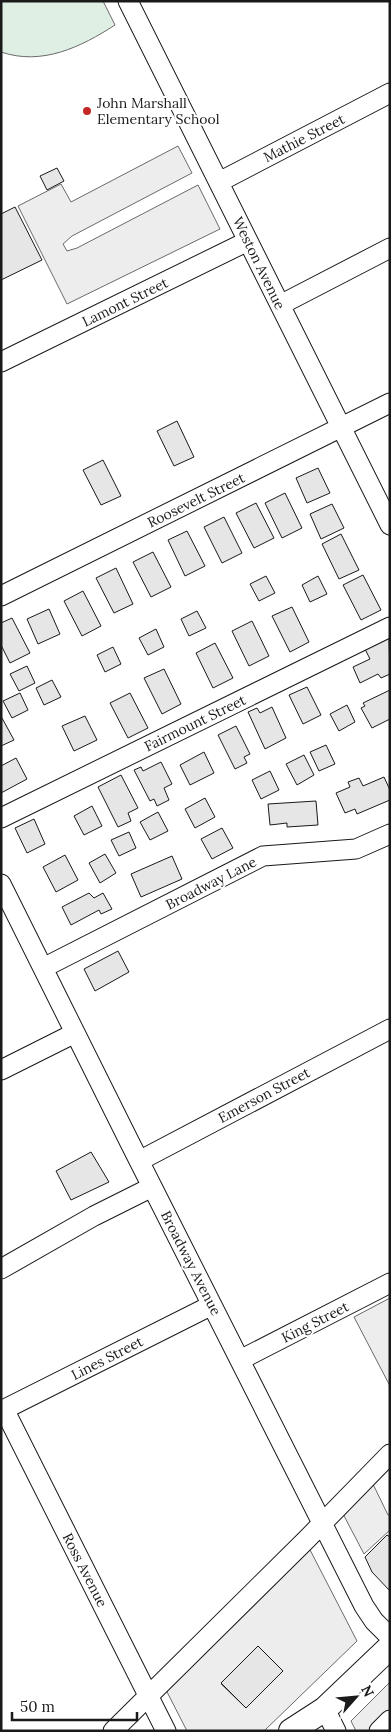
<svg xmlns="http://www.w3.org/2000/svg" width="391" height="1732" viewBox="0 0 391 1732" font-family="Lora,serif">
<style>
.green{fill:#e0efe3;stroke:#6a6a6a}
.parking{fill:#ededed;stroke:#6a6a6a;fill-rule:evenodd}
.building{fill:#e6e6e6;stroke:#1a1a1a}
.lines{fill:none;stroke-linecap:round;stroke-linejoin:round}
.minor-casing{stroke:#1a1a1a;stroke-width:21}
.major-casing{stroke:#1a1a1a;stroke-width:26}
.minor{stroke:#fff;stroke-width:19}
.major{stroke:#fff;stroke-width:24}
.poi-dot{fill:#c62828;stroke:#fff;stroke-width:2}
.labels{text-anchor:middle;stroke-width:4;stroke-linejoin:round;paint-order:stroke}
.poi-label{font-size:14px;fill:#1a1a1a;stroke:#fff;text-anchor:start}
.street-label{font-size:14px;fill:#1a1a1a;stroke:#fff}
</style>
<rect width="100%" height="100%" fill="#fff"/>
<path class="green" d="M1,1h102l12,24c-34,22 -73,41 -114,27z"/>
<path class="parking" d="M178,146l14,27 -120,63 -9,8 4,7 10,-3 121,-63 22,44 -153,75 -49,-98 43,-22 10,18z
M390,1298v88l-36,-69z
M371,1480l17,35h2v15l-26,24 -23,-44z
M307,1544l50,97 -93,90h-77l-22,-43zM258,1647l24,24 -36,37 -25,-24z
M390,1682v49h-34l-5,-10z"/>
<path class="building" d="M57,168l7,13 -17,9 -7,-14z
M15,207l27,53 -41,20v-66z
M177,421l17,36 -20,9 -17,-35z
M103,460l18,36 -20,9 -18,-35z
M318,468l12,25 -23,10 -11,-25z
M285,493l17,35 -20,10 -17,-35z
M256,503l18,35 -20,10 -18,-35z
M332,504l12,24 -23,11 -11,-25z
M224,517l18,36 -20,10 -18,-36z
M187,531l18,35 -20,10 -17,-36z
M341,534l18,36 -20,9 -17,-35z
M153,552l18,35 -20,10 -18,-35z
M116,568l17,36 -19,9 -18,-35z
M363,575l18,35 -20,10 -18,-35z
M266,576l9,17 -16,8 -9,-17z
M318,576l9,18 -17,8 -8,-17z
M83,591l18,35 -19,10 -18,-35z
M292,607l17,35 -19,10 -18,-36z
M49,609l11,25 -22,10 -11,-25z
M197,611l9,17 -17,8 -8,-17z
M12,618l18,35 -20,10 -9,-18v-22z
M252,621l17,35 -20,10 -17,-35z
M156,629l8,18 -16,8 -9,-17z
M389,637l1,37 -9,4 -3,-4 -18,9 -7,-16 17,-8 -5,-10z
M215,643l18,35 -20,10 -17,-35z
M113,647l8,17 -16,8 -8,-17z
M27,666l8,17 -16,8 -9,-17z
M164,669l17,35 -19,10 -18,-36z
M52,680l9,17 -17,8 -8,-17z
M307,687l14,28 -18,9 -14,-29z
M390,690v29l-18,9 -11,-20 4,-2 -2,-3z
M20,693l8,17 -16,8 -9,-17z
M130,693l18,35 -20,10 -18,-35z
M347,705l8,17 -16,9 -9,-17z
M272,707l14,31 -21,11 -17,-37 9,-4 3,5z
M85,716l12,24 -23,11 -12,-25z
M2,718l12,22 -13,6v-27z
M236,726l14,28 -6,3 3,6 -12,6 -17,-34z
M326,745l9,19 -16,7 -9,-19z
M204,752l10,21 -24,12 -10,-20z
M304,755l10,20 -17,10 -11,-21z
M16,758l11,21 -26,14v-27z
M161,762l11,22 -8,4 5,12 -12,6 -3,-7 -4,2 -16,-31 7,-3 2,4z
M270,771l9,19 -18,9 -9,-19z
M121,775l17,33 -10,5 3,8 -13,6 -20,-40z
M384,777l6,13v10l-33,14 -2,-5 -10,4 -9,-20 14,-6 -2,-5 11,-4 4,8z
M205,798l10,19 -20,11 -10,-19z
M316,801l2,24 -31,2v-4l-17,2 -2,-21z
M92,806l10,20 -18,9 -10,-19z
M158,812l10,19 -18,9 -10,-18z
M34,819l11,25 -18,9 -12,-25z
M222,828l11,20 -21,11 -11,-20z
M129,832l7,16 -17,8 -8,-16z
M105,854l11,19 -16,10 -11,-20z
M65,855l13,25 -22,12 -13,-25z
M172,856l10,23 -41,18 -10,-23z
M89,893l5,5 9,-5 9,16 -11,5 -2,-4 -28,15 -9,-18z
M118,951l11,21 -34,19 -11,-22z
M91,1152l18,30 -38,18 -15,-29z
M387,1535l3,2v54l-18,-19 -7,-15z
M258,1646l25,25 -37,37 -25,-25z"/>
<g class="lines">
<g class="minor-casing">
<path id="minor" d="M128,1l262,524
M219,182l171,-89
M280,305l110,-57
M1,362l247,-121
M1,596l389,-193
M1,818l389,-191
M1,884l129,259 234,463 10,15 16,16
M43,968l220,-112 93,-7 34,-15
M1,1070l74,-37
M139,1161l251,-132
M1,1269l93,-53 58,-29
M240,1360l150,-77
M4,1409l162,322
M1,1411l211,-106
M325,1709l11,22
M113,1731l194,-192 83,-85
M379,1731l11,-11"/>
</g>
<g class="major-casing">
<path id="major" d="M291,1731l34,-22 65,-62"/>
</g>
<use href="#minor" class="minor"/>
<use href="#major" class="major"/>
</g>
<circle class="poi-dot" cx="87" cy="111" r="5"/>
<g class="labels">
<g class="poi-label">
<text x="97" y="108">John Marshall<tspan x="97" dy="16">Elementary School</tspan></text>
</g>
<g class="street-label">
<text transform="translate(304 138) rotate(-27)" y="5">Mathie Street</text>
<text transform="translate(259 263) rotate(64)" y="5">Weston Avenue</text>
<text transform="translate(125 302) rotate(-26)" y="5">Lamont Street</text>
<text transform="translate(196 500) rotate(-26)" y="5">Roosevelt Street</text>
<text transform="translate(195 723) rotate(-26)" y="5">Fairmount Street</text>
<text transform="translate(211 883) rotate(-27)" y="5">Broadway Lane</text>
<text transform="translate(264 1095) rotate(-28)" y="5">Emerson Street</text>
<text transform="translate(191 1263) rotate(63)" y="5">Broadway Avenue</text>
<text transform="translate(315 1322) rotate(-27)" y="5">King Street</text>
<text transform="translate(107 1358) rotate(-27)" y="5">Lines Street</text>
<text transform="translate(85 1570) rotate(63)" y="5">Ross Avenue</text>
</g>
</g>
<rect width="391" height="1732" fill="none" stroke="#1a1a1a" stroke-width="5"/>
<g transform="translate(356 1697) rotate(63)" stroke="#ffffff" stroke-width="4" paint-order="stroke">
<path d="M0-4L9 19L0 12L-9 19Z" fill="#1a1a1a"/>
<text y="-8" font-size="14" font-weight="bold" text-anchor="middle" fill="#1a1a1a">N</text>
</g>
<path d="M12 1712v8h125v-8" fill="none" stroke="#1a1a1a" stroke-width="2.5"/>
<text x="20" y="1712" font-size="15" fill="#1a1a1a" stroke="#ffffff" stroke-width="4" paint-order="stroke">50 m</text>
</svg>
